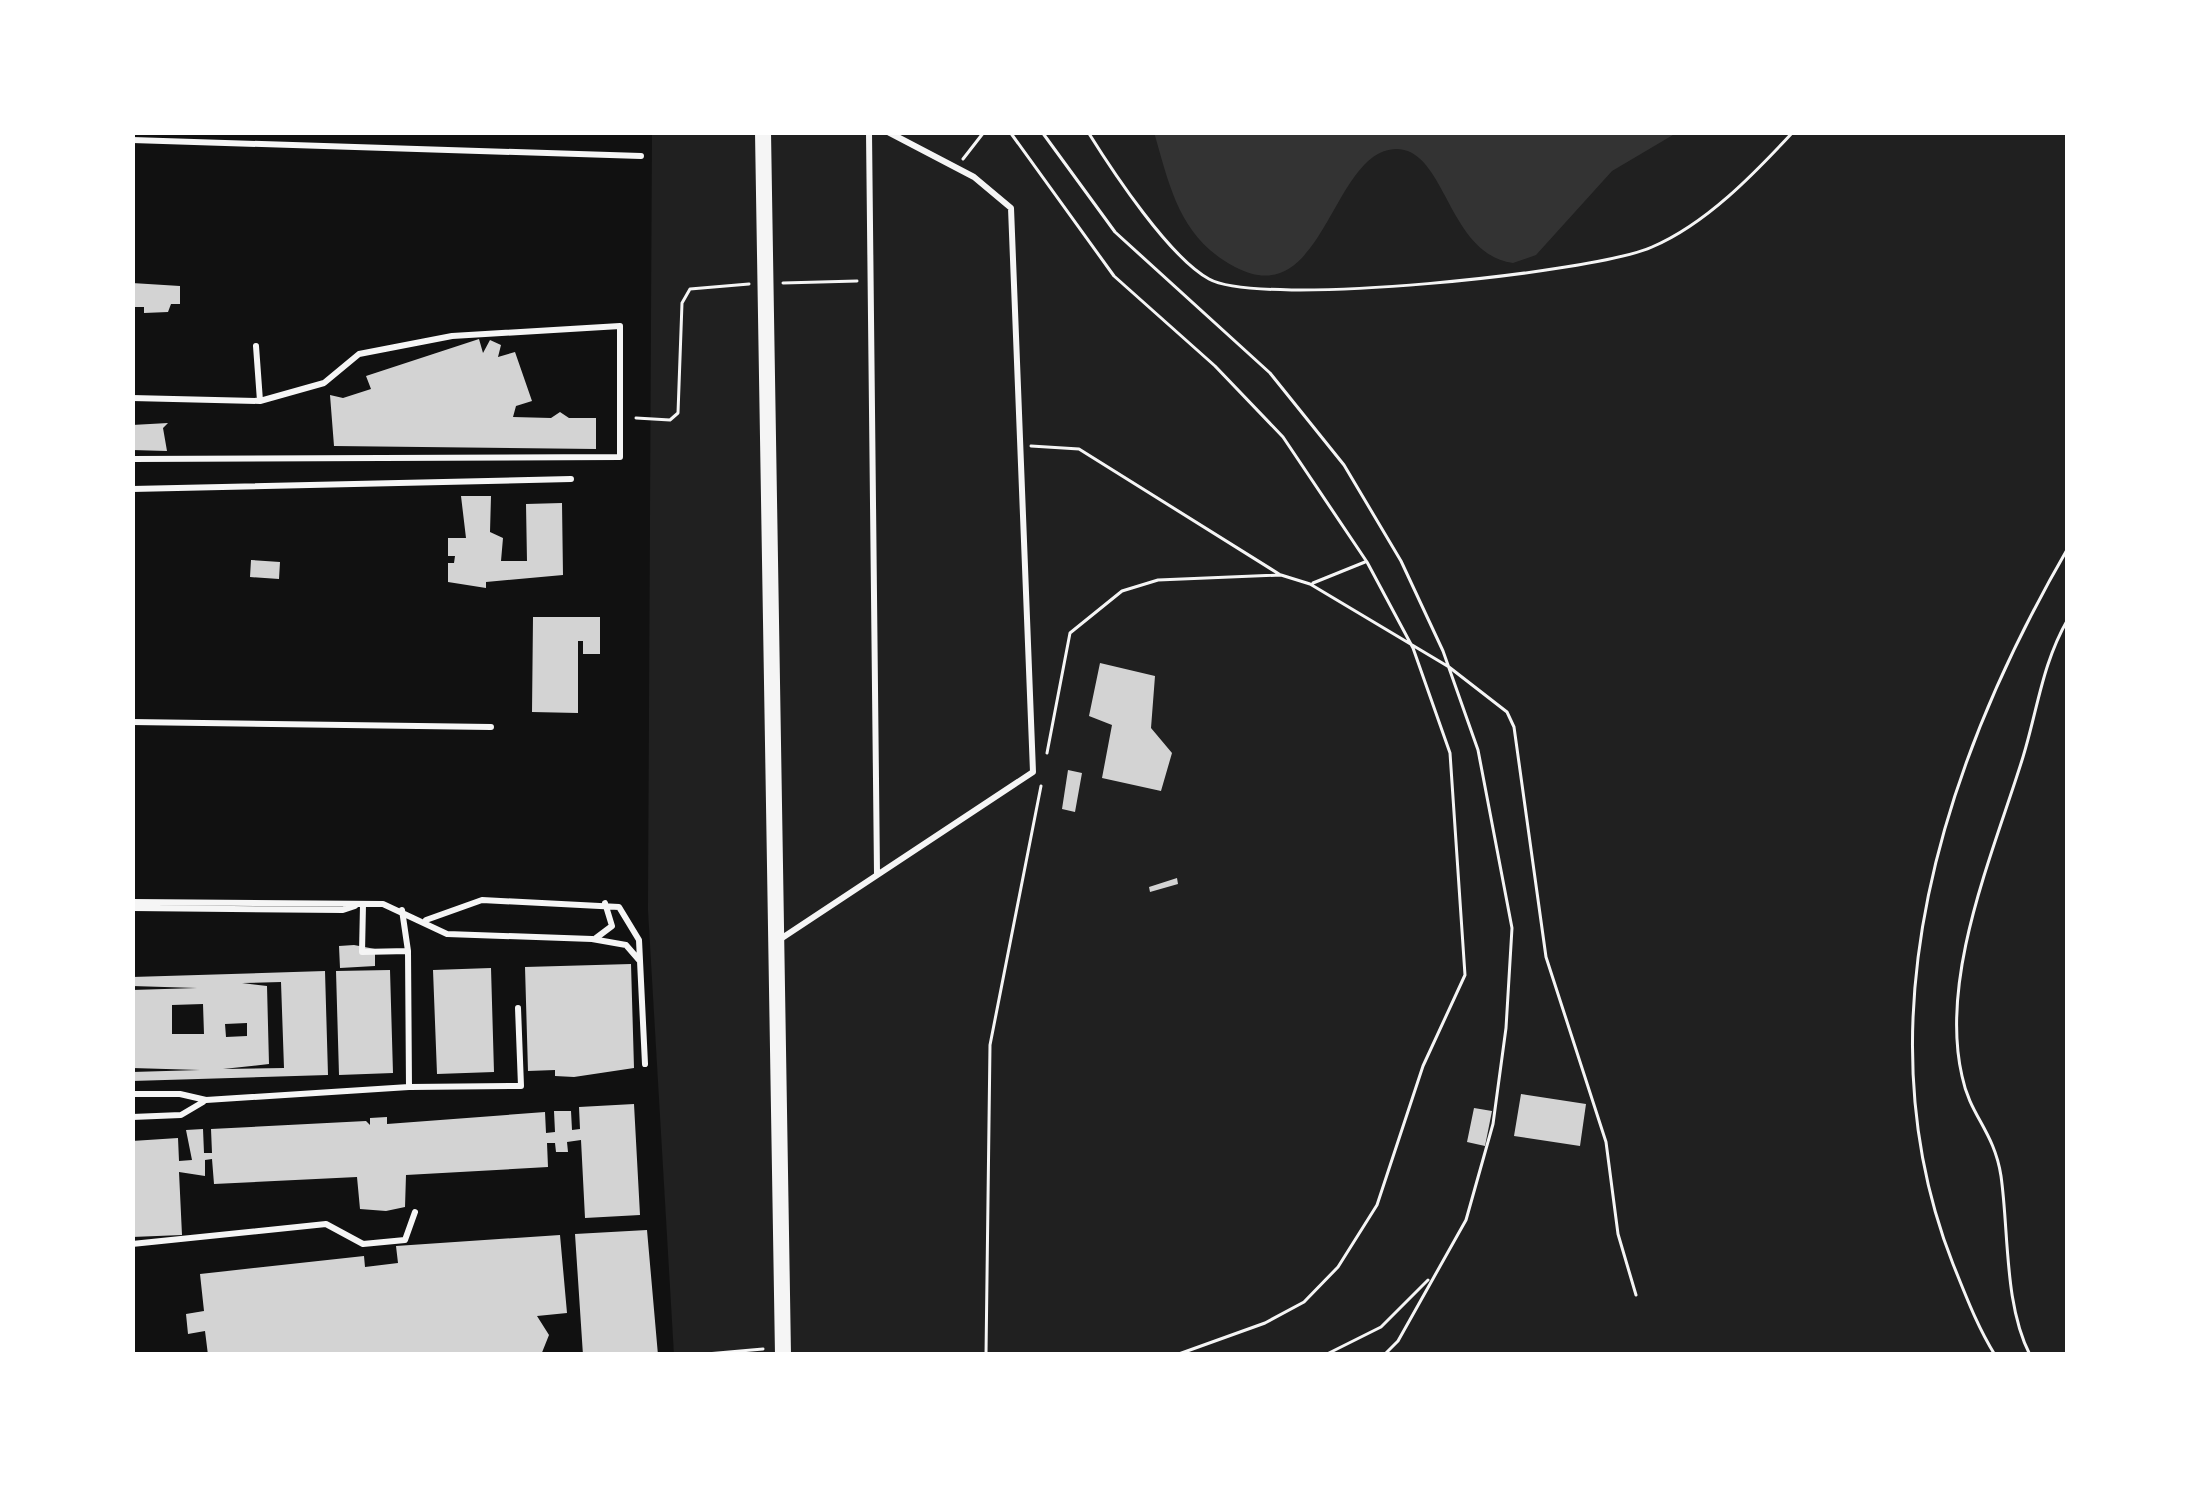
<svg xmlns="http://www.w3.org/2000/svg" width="2200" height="1487" viewBox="0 0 2200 1487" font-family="'Sofia Sans Condensed',sans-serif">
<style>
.green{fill:#202020}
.water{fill:#333}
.building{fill:#d3d3d3;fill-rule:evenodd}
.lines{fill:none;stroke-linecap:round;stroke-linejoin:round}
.path{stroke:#f5f5f5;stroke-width:3}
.service{stroke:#f5f5f5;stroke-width:6}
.secondary{stroke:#f5f5f5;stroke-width:16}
</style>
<rect width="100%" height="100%" fill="#111"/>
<path class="green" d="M652,132h1416v1223h-1394l-26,-445z"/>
<path class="water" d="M1154,132h524l-66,39 -76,84 -23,8c-66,-9 -67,-116 -118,-114 -64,3 -71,165 -160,118 -55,-29 -65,-79 -81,-135z"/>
<path class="building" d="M132,283l48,3v18h-9l-3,8 -24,1v-6h-12z
M479,339l4,14 7,-13 11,5 -3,12 17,-5 17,49 -16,5 -3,11 38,1 9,-6 9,6h27v31l-262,-3 -4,-51 13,3 28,-9 -5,-13z
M168,423l-5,5 4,23 -35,-1v-25z
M461,496h30l-1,36 13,6 -2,23h26l-1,-57 36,-1 1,72 -77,7v6l-38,-6v-19h6l1,-7h-7v-18h18z
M251,560l29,2 -1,17 -29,-2z
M533,617h67v37h-17v-13h-5v72l-46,-1z
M1100,663l55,13 -4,52 21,25 -11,38 -59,-13 10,-53 -23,-9z
M1068,770l14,3 -7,39 -13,-3z
M1177,878l1,6 -28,8 -1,-5z
M354,945l21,4v17l-35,2 -1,-22z
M631,964l3,104 -60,9 -19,-1v-6l-27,1 -3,-104z
M491,968l3,104 -57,2 -4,-104z
M390,970l3,103 -54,2 -3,-104z
M325,971l3,104 -196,6v-9l68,-2 -68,-2v-78l65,-2 -65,-2v-9zM281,982l3,86 -61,1 46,-5 -2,-78 -25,-3zM203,1004l1,30h-32v-29zM247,1023v13l-21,1 -1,-13z
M1521,1094l65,10 -6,42 -66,-10z
M634,1104l6,111 -55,3 -4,-78 -14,2 1,10h-12l-1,-9h-8l1,24 -142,8 -1,32 -19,4 -26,-2 -3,-32 -143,7 -2,-25 -7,1v16l-26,-4 3,63 -50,2v-96l46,-3 1,23 13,-1 -6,-30 17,-1 1,24h8l-1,-24 155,-8 4,4v-7l17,-1v7l158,-12 1,21 9,-1 -1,-21h17l1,19 8,-1 -1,-22z
M1474,1108l18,3 -7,35 -18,-4z
M647,1230l11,125h-75l-8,-121z
M560,1235l7,78 -30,3 12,19 -8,20h-333l-3,-24 -17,3 -2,-20 18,-3 -4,-37 164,-18 1,11 33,-4 -2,-17z"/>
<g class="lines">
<path class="path" d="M1010,132l104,144 101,90 68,71 84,125 46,86 37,105 15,222 -42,91 -46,139 -39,62 -34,35 -39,21 -89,32
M1042,132l73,100 155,141 74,92 57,96 42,90 35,99 34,178 -6,100 -13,96 -27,96 -68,121 -14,14
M1088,132c25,40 81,125 121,147 51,29 385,-6 443,-32 54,-23 102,-73 141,-115
M963,159l21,-27
M783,283l74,-2
M636,418l34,2 8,-7 4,-110 8,-14 59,-5
M1031,446l48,3 200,125
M1313,583l52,-21
M1047,753l23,-120 52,-42 36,-11 123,-5 29,9 139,83 58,45 7,15 32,230 60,185 12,92 18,61
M695,1355l68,-6
M986,1355l4,-310 51,-259
M1325,1355l56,-28 47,-47
M1995,1355c-18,-29 -29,-59 -42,-91 -95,-242 -9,-502 115,-716
M2030,1355c-26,-51 -21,-122 -29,-179 -7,-45 -31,-60 -39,-100 -23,-100 32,-225 61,-319 15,-49 19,-93 45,-138"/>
<path class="service" d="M869,132l8,741
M132,140l509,16
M256,346l4,55
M132,398l128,3 64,-18 35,-29 93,-18 168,-10v131l-488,2
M132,489l439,-10
M132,722l359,5
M132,902l251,2 64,30 145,5 34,6 13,15
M132,908l211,2 12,-4
M402,910l6,41
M426,920l56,-20 137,7 20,33 6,124
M596,938l16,-12 -7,-23
M782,938l251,-166 -22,-564 -37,-31 -86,-45
M410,1087l111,-1 -3,-78
M132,1094h48l26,6 203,-13 -1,-136 -46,1 1,-47
M132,1117l49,-2 22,-13
M132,1244l194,-20 37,20 42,-4 10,-28"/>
<path class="secondary" d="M763,132l20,1223"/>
</g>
<rect width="2200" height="1487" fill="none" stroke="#ffffff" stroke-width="270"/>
</svg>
